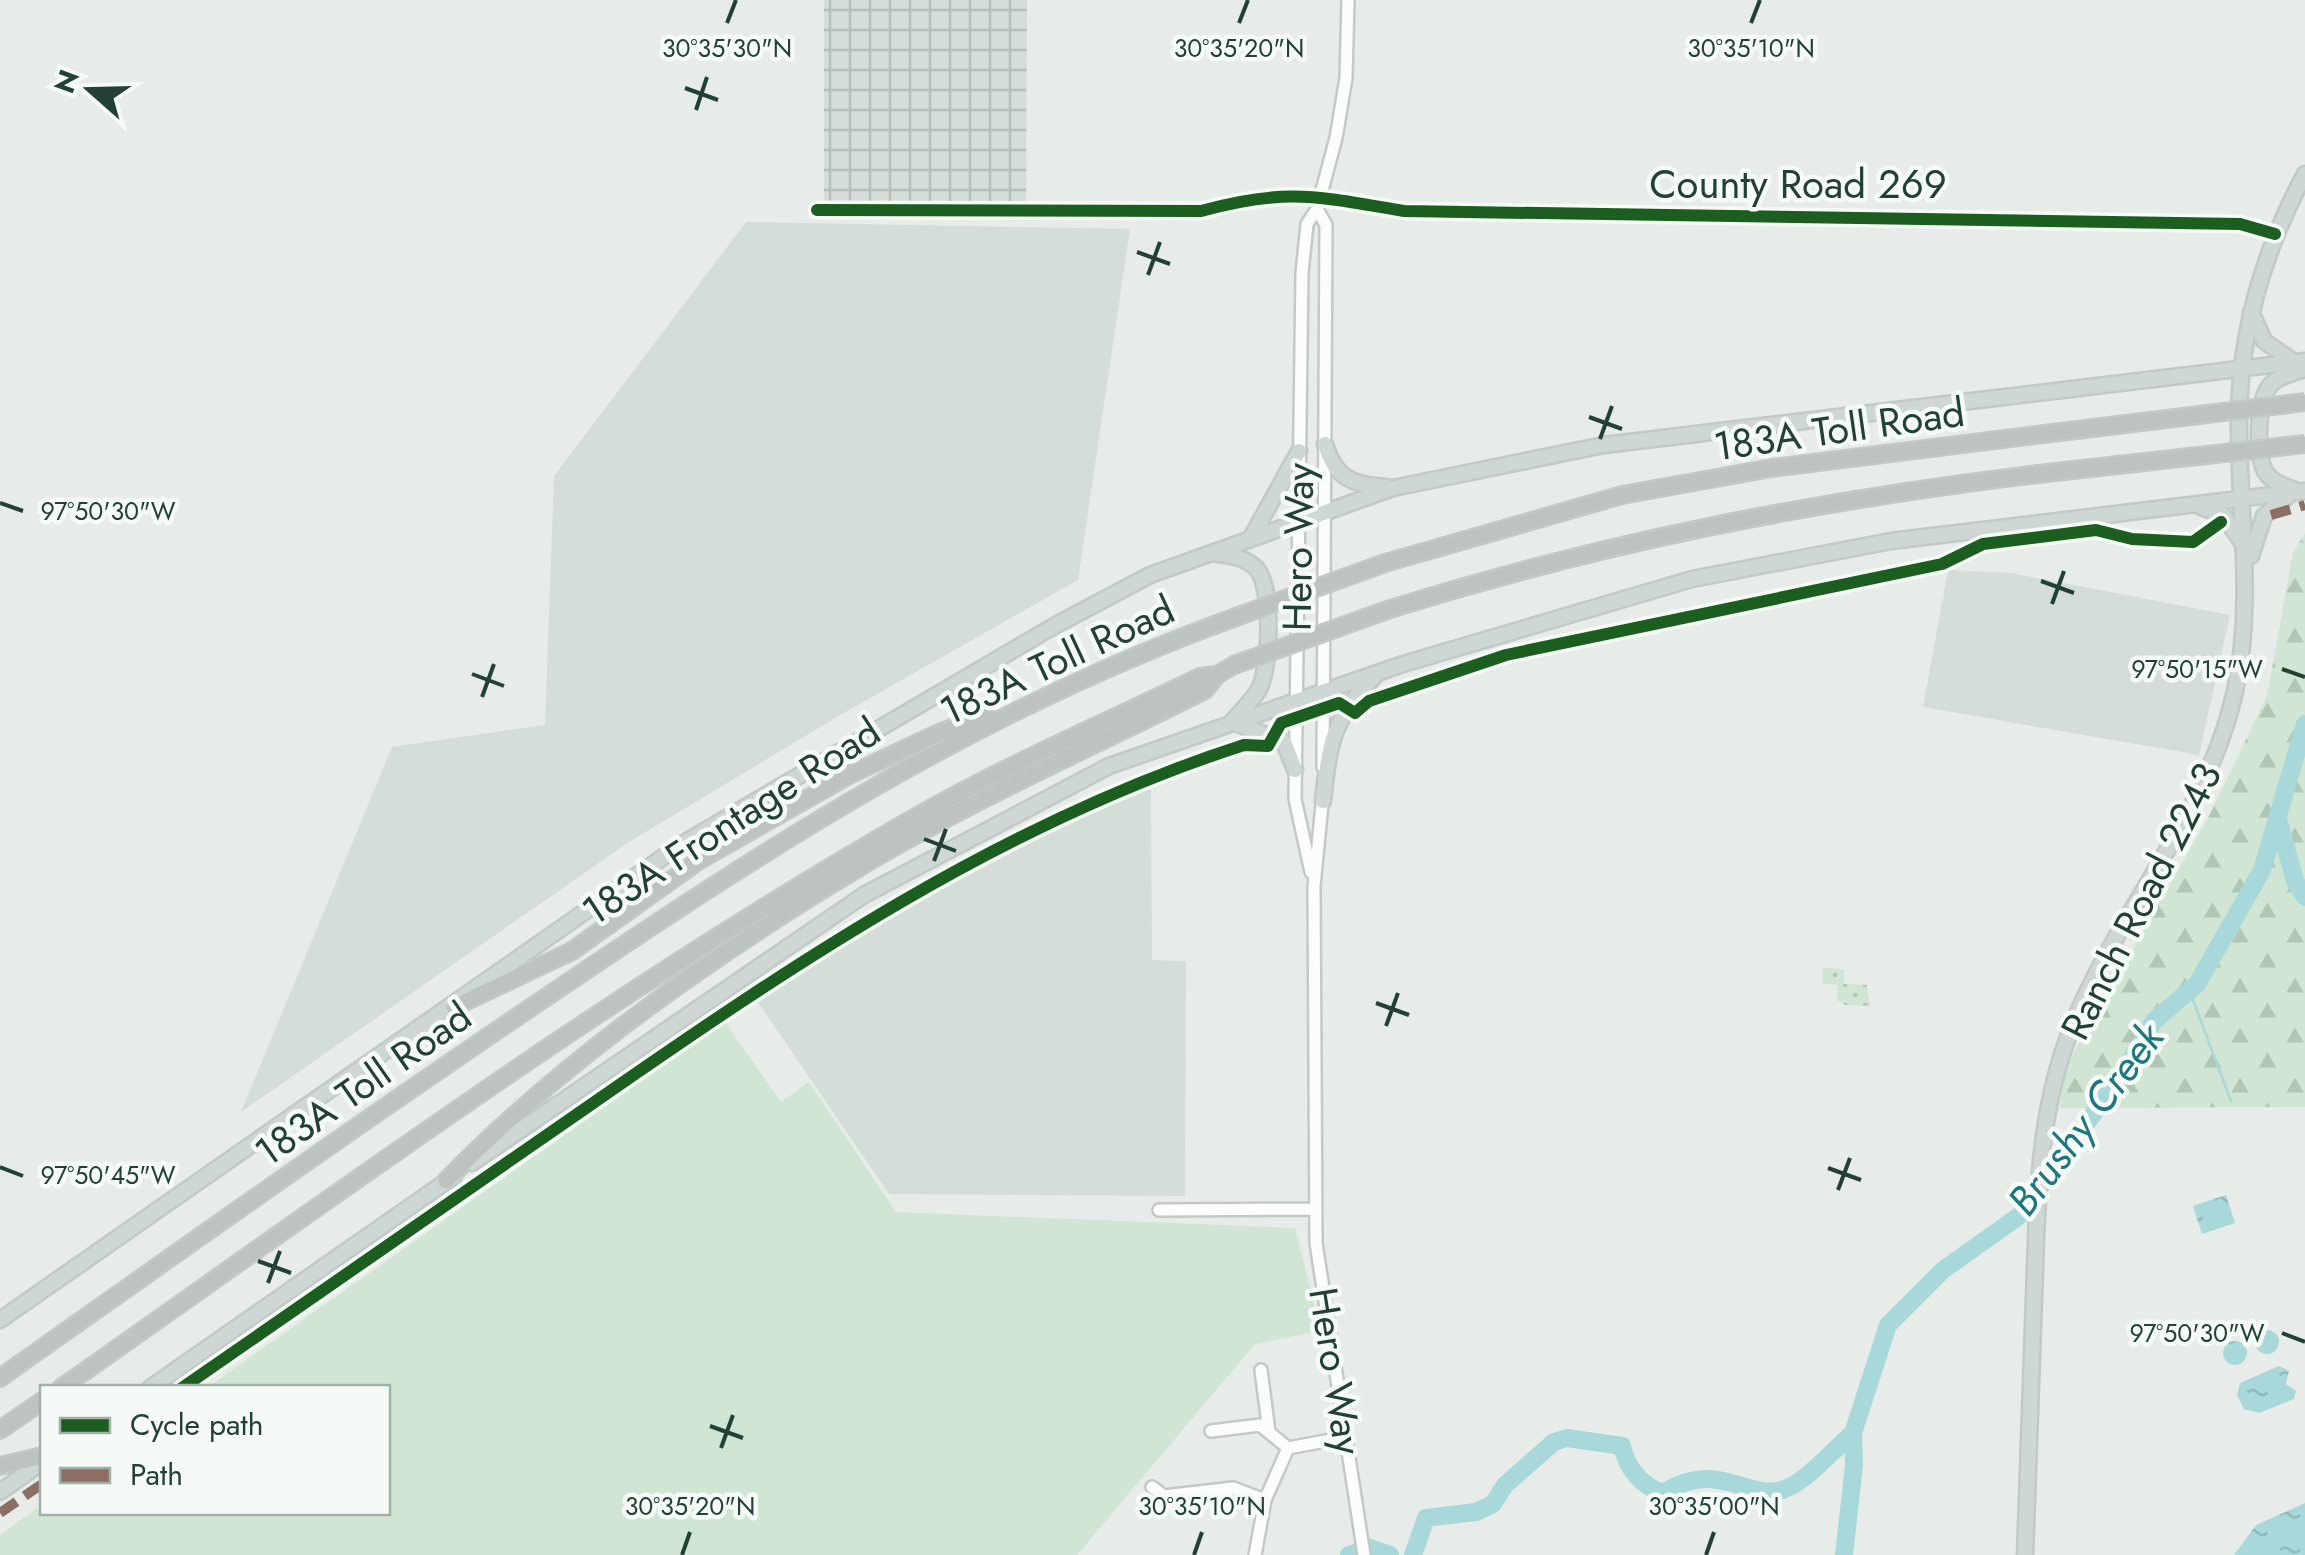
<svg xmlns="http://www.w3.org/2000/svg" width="2305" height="1555" viewBox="0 0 2305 1555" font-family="Jost,sans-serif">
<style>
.built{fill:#d5ddd8}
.industrial{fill:url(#industrial-grid)}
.grass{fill:#d0e5d4}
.forest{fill:url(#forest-firs)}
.park{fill:url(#park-dots)}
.water{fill:url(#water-ripples)}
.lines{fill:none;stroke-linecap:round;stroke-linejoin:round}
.stream{stroke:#a8d8d9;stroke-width:2.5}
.river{stroke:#a8d8d9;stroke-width:18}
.minor-casing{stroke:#c4c9c6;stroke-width:16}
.major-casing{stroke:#c2cac7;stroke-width:19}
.highway-casing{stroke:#c2cac7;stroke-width:20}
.minor{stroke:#fbfcfc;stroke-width:11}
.major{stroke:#ced7d4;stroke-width:14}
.highway{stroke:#bcc3c1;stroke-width:15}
.highway-bridge-casing{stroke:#c2cac7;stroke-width:20;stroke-linecap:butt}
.highway-bridge{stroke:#bcc3c1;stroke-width:15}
.quiet{stroke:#8d6e63;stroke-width:10;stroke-dasharray:20 10;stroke-linecap:butt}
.cycleway-casing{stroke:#f5faf7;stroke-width:19}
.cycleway{stroke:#1b5e20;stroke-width:12}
.ticks{fill:none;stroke:#234035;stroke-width:4}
.labels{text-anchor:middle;stroke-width:9;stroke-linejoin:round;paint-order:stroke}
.street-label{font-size:40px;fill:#234035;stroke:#f5faf7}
.water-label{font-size:42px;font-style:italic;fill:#1d777d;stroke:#f5faf7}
.ticks-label{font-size:25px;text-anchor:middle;fill:#234035;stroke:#f5faf7;stroke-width:9;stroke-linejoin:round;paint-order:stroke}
</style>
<defs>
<pattern id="industrial-grid" width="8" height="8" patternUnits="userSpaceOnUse" patternTransform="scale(2.5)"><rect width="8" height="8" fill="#d5ddd8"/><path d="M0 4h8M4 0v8" fill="none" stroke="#b7bfba"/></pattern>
<pattern id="forest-firs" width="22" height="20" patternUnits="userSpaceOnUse" patternTransform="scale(2.5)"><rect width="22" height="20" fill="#d0e5d4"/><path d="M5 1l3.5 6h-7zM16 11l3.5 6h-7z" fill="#b2c6b7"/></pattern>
<pattern id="park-dots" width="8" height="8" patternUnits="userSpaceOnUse" patternTransform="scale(2.5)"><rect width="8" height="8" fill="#d0e5d4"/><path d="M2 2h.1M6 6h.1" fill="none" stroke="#b2c6b7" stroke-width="1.8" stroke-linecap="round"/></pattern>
<pattern id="water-ripples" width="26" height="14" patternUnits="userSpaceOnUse" patternTransform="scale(2.5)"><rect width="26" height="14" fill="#a8d8d9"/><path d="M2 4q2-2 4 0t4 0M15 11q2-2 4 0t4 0" fill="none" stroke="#90babb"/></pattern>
</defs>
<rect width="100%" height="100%" fill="#e7ece9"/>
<path class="built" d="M746,222l384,7 -52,351 -236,134 -213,128 -388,270 151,-365 153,-22 9,-249z
M1948,570l63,3 219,42 -31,140 -276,-48z
M1151,788l1,172 34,1 -1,235 -296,-2 -134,-196 192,-114 121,-63z"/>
<path class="industrial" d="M824,0h203l-1,201h-202z"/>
<path class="grass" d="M725,1022l56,80 28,-20 87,130 399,16 26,103 -66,13 -178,211h-1077v-20l42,-30v7h346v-124l-180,-1z"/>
<path class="forest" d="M2305,533v574l-245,1 4,-38 146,-256 57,-118 26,-144z"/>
<path class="park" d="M1823,968l21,1v15l23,1 3,21 -25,-1 -8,-5 1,-15 -16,-2z"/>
<path class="water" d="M2226,1195l9,28 -33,11 -9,-28z
M2255 1342a12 12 0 1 1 24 0a12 12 0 1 1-24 0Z
M2223 1353a12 12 0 1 1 24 0a12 12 0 1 1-24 0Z
M2279,1366l10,5 -3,13 10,7 -2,8 -35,14 -15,-4 -7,-14 3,-12z
M2305,1503v52h-71l22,-30z"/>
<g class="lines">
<path class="stream" d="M2190,992l41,109"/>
<path class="river" d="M2278,819l17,62 10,16
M1349,1555l21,-7 20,7
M1413,1555l13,-37 50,-6 17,-8 12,-19 49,-43 13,-4 55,8c5,22 19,40 41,47 56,-36 86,10 122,-4 24,-10 48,-39 68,-56
M1844,1555l10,-90 -1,-32 35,-108 55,-55 76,-54 104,-143 31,-52 43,-37 65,-114 43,-146"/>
<g class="minor-casing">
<path id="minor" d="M1317,209l9,16 -3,542
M817,210l384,1c87,-24 118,-14 203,0l836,13 35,10
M1323,795l-9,91 2,357 48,312
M1311,872l-16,-73 7,-526 5,-49 10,-15 19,-71 10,-60 2,-78
M1159,1210l156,-1
M1261,1370l8,62
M1211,1431l49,-6 28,23
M1152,1487l12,9 69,-8 32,12
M1255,1555l10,-55 23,-52 59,-11"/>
</g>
<g class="major-casing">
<path id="major" d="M2251,312l13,29 30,21
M1325,444c10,34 27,41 62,43
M2295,490c-12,-4 -27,-9 -32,-23 -6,-19 -6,-64 6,-80 8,-11 24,-14 36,-18
M2199,506l24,9 21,30
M1252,536l47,-85
M1213,553c15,2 33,4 44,16 16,19 14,101 1,122 -7,11 -18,21 -26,31
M2251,556l13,-40 23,-19
M1233,722l51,20 11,28
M1323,801c6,-57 9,-82 51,-124
M472,1163l392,-268 245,-129 294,-102 289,-85 199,-38 414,-50
M0,1320l679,-474 375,-220 96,-51 243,-87 211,-43 701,-84
M150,1388l304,-212
M0,1492l42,-30
M2025,1555c3,-86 6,-171 9,-257 3,-89 3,-177 34,-261 45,-122 139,-218 167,-346 19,-88 4,-175 4,-264 -1,-90 24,-175 66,-253"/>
</g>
<g class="highway-casing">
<path id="highway" d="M1385,563l237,-68 150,-27 272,-34
M1390,609c215,-67 424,-108 648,-135
M454,1007l118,-56 126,-90 151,-86 92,-43 46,-16
M446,1181c121,-125 279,-234 429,-323 106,-62 221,-113 330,-168l12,-15
M0,1378c181,-128 361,-256 545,-380 226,-153 431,-287 691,-381
M61,1388c278,-195 553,-398 848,-567 93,-54 194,-97 291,-144l17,-2 17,-10
M0,1430l42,-29
M0,1466l42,-10"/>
</g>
<use href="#minor" class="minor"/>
<use href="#major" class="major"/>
<use href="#highway" class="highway"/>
<g class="highway-bridge-casing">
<path id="highway-bridge" d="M2044,434l261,-32
M2038,474l267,-30
M1236,617l149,-54
M1234,665l156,-56"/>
</g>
<use href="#highway-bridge" class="highway-bridge"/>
<path class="quiet" d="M2271,515l34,-10
M0,1513l42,-29"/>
<g class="cycleway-casing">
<path id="cycleway" d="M817,210l384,1c87,-24 118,-14 203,0l836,13 35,10
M182,1388c135,-93 269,-187 404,-280 207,-144 415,-285 658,-363l24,1 13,-23 58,-20 16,10 14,-12 137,-46 436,-91 41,-20 113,-14 36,9 61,3 28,-20"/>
</g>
<use href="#cycleway" class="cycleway"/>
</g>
<path class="ticks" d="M727,23l9,-23M1239,23l9,-23M1751,23l9,-23M685,88l33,12M696,110l11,-33M1137,252l33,12M1148,275l12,-33M1589,417l33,12M1600,439l12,-33M0,503l23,8M2041,581l33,12M2052,604l12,-33M2282,669l23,8M472,674l32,12M482,697l12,-33M924,839l32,12M934,861l12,-32M1376,1003l33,12M1386,1026l12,-33M0,1167l23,9M1828,1168l33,12M1838,1190l12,-32M258,1261l33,12M268,1283l12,-32M2282,1333l23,9M710,1426l33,12M721,1448l12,-33M682,1555l8,-23M1194,1555l8,-23M1706,1555l8,-23"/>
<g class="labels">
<g class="street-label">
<text x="1798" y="198">County Road 269</text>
<text transform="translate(1839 429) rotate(-8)" y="14">183A Toll Road</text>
<text transform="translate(1298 547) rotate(-89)" y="14">Hero Way</text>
<text transform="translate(1057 660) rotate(-25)" y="14">183A Toll Road</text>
<text transform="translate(731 821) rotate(-33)" y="14">183A Frontage Road</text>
<text transform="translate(2141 901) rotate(-63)" y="14">Ranch Road 2243</text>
<text transform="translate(363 1084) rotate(-35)" y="14">183A Toll Road</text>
<text transform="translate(1336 1371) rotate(81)" y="14">Hero Way</text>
</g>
<g class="water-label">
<text transform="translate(2085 1119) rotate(-53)" y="15">Brushy Creek</text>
</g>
</g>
<g class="ticks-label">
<text x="727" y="57">30°35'30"N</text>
<text x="1239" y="57">30°35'20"N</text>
<text x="1751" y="57">30°35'10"N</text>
<text x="108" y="520">97°50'30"W</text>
<text x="2197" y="678">97°50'15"W</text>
<text x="108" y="1184">97°50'45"W</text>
<text x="2197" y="1342">97°50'30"W</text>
<text x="690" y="1515">30°35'20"N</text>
<text x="1202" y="1515">30°35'10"N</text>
<text x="1714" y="1515">30°35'00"N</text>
</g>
<rect x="40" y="1385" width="350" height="130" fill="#f5faf7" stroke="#a1b0a9" stroke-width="2.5"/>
<rect x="60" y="1418" width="50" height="15" fill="#1b5e20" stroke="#a1b0a9" stroke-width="2.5"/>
<text x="130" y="1435" font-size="30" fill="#234035">Cycle path</text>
<rect x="60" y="1468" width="50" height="15" fill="#8d6e63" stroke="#a1b0a9" stroke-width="2.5"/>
<text x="130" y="1485" font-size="30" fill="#234035">Path</text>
<g transform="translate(90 90) rotate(290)" stroke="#f5faf7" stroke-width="8" paint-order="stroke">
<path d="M0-8L18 38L0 25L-18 38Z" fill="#234035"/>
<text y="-15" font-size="28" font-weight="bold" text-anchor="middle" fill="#234035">N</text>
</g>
</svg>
